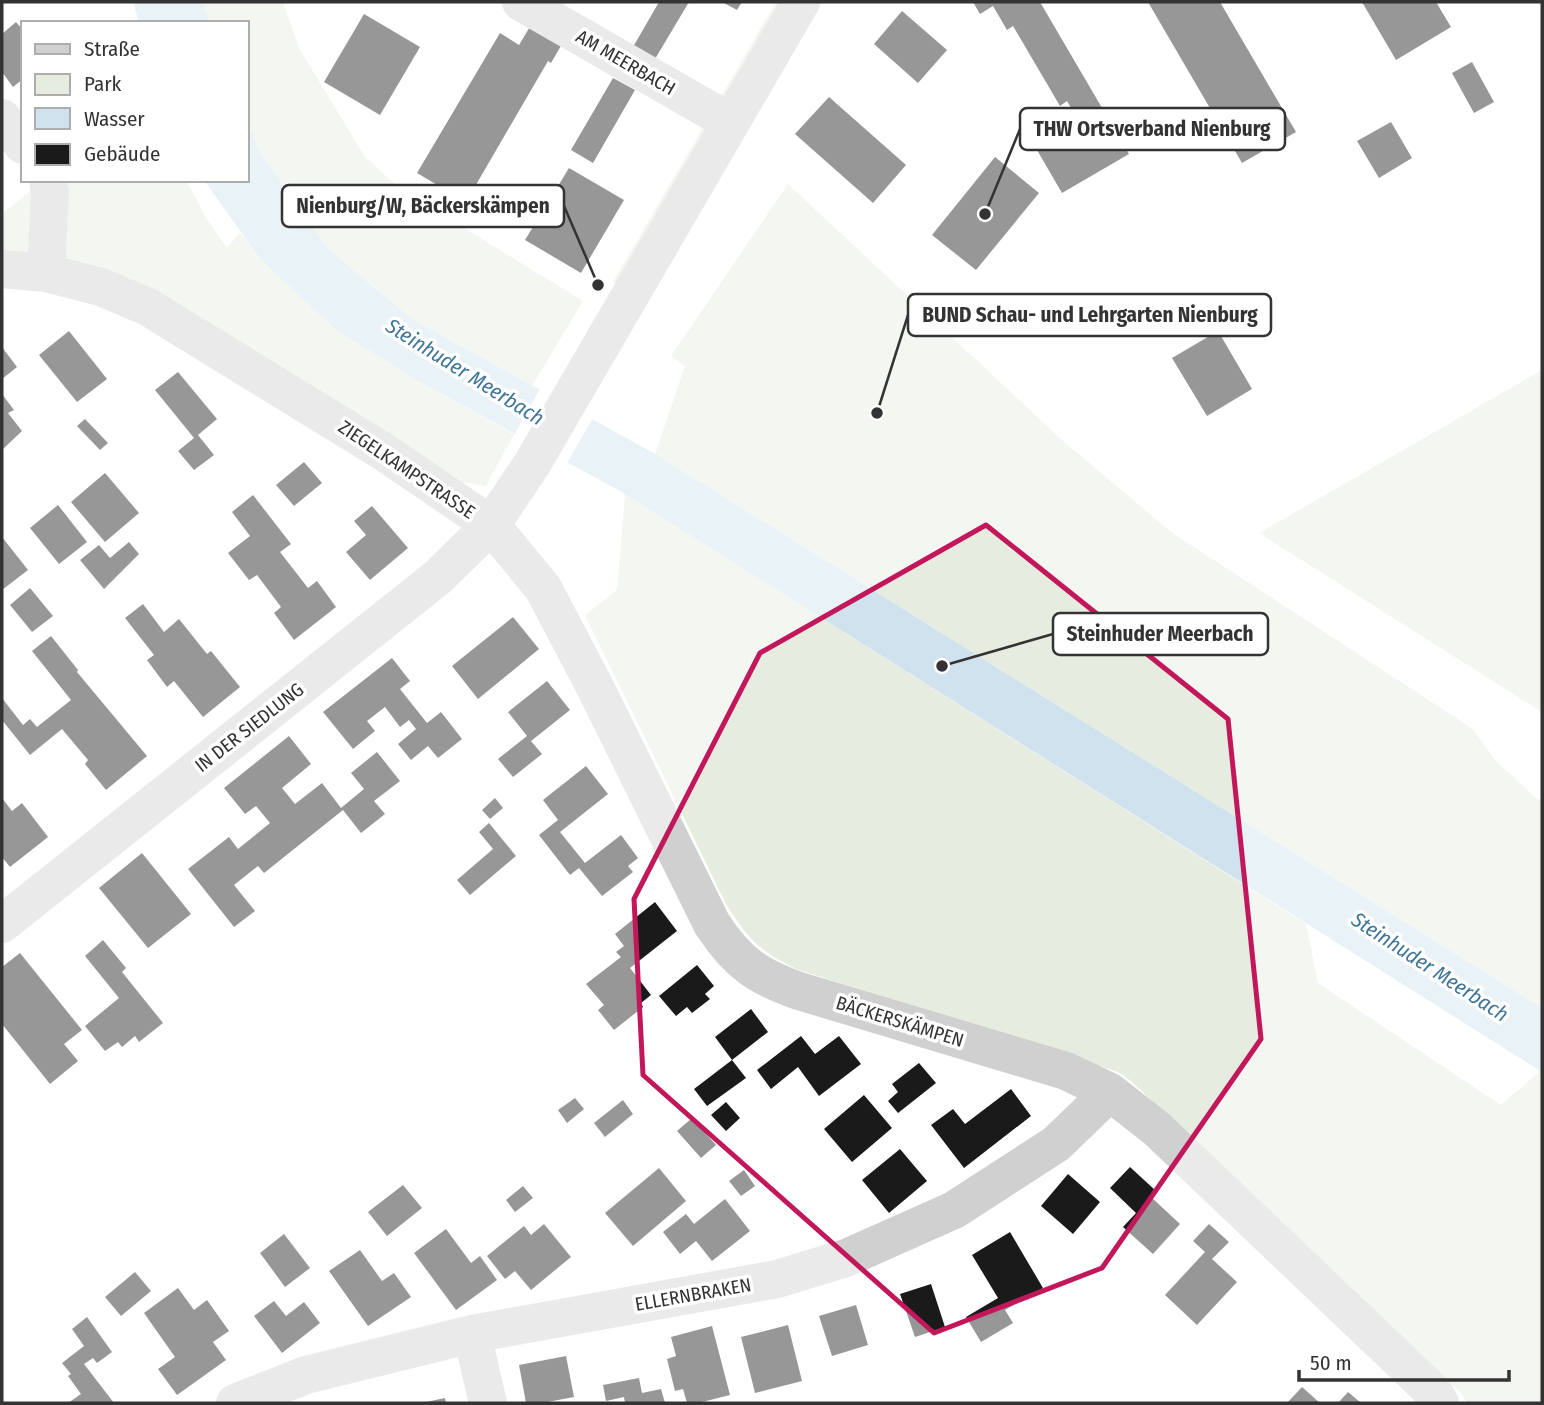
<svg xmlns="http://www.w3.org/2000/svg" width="1544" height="1405" viewBox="0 0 1544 1405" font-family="'Fira Sans Condensed',sans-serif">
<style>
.green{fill:#e6ecdf}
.water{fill:#cfe2ee}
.pier{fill:#fff}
.building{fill:#1a1a1a}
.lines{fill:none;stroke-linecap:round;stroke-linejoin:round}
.minor{stroke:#d0d0d0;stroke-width:38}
.marked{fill:none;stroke:#c2185b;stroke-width:5;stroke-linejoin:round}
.labels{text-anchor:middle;stroke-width:7;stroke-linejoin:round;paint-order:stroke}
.street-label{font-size:19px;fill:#333;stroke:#fff}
.water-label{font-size:21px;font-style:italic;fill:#3f7597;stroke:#fff}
.leader{fill:none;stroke:#333;stroke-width:2.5}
.callout-dot{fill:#333;stroke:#fff;stroke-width:2.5}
.callout{fill:#fff;stroke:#333;stroke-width:2.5}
.callout-label{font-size:21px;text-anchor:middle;font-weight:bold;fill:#333}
</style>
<rect width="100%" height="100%" fill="#fff"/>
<path class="green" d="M203,2h80l16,46 66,109 34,31 184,113 -51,85 -120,-67 -84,-70 -69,-98 -12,-31v-97h-37z
M776,2h6l-165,283 -4,-3z
M57,180h129l21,39 20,29 13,-16 21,28 75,70 86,53 92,51 -28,52 -24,-4 -55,-36 -346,-184z
M39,184l-6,72 -31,-1v-41z
M788,184l274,256 109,92 302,197 23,32 40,37 6,2v208l-887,-554 30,-88 -14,-10z
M1542,370v342l-283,-179z
M625,494l681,430 12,59 183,122 39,-34 2,1v331h-75l-6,-10 -330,-312 -13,-9 -322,-103c-40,-21 -46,-28 -70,-65l-141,-289 32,-25z"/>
<path class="water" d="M133,2h70l7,21h-71z
M247,120l12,31 69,98 84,70 243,135 887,554v64l-922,-581 -198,-108 -86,-53 -75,-70 -57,-80h43z"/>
<path class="pier" d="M541,387l53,29 -28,49 -53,-28z"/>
<path class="building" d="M659,2h30l-34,57 -22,-12z
M722,2h20l-5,8z
M973,2h67l89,152 -67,39 -25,-43 44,-25 -14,-24 -7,5 -47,-80 -6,4 -14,-24 -13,8z
M1148,2h72l76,130 -54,31z
M1362,2h74l15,25 -55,33z
M902,11l45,39 -29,33 -44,-39z
M364,14l56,33 -40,68 -56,-33z
M16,22l7,8v49l-10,8 -11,-15v-38z
M531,25l31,19 -11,19 -3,-2 -82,141 -49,-29 83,-140 19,12z
M1472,62l22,40 -20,11 -22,-40z
M613,78l22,12 -42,73 -22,-13z
M829,97l77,68 -33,38 -78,-69z
M1391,122l21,36 -33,20 -22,-37z
M995,157l44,36 -63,77 -44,-35z
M569,168l55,32 -43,73 -56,-33z
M69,331l38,48 -30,23 -38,-47z
M1218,331l34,58 -45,27 -35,-58z
M2,347l15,20 -15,12z
M178,372l39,47 -19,16 16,20 -20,15 -16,-19 16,-13 -39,-48z
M2,394l12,16 -6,3 14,18 -20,19z
M85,419l23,24 -8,7 -23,-24z
M304,462l18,21 -28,23 -18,-21z
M105,473l34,40 -34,29 -34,-40z
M253,495l38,49 -11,8 28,36 9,-7 19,26 -42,33 -20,-27 7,-6 -24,-32 -8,5 -21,-27 22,-17 -18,-24z
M58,505l29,37 -28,22 -29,-36z
M372,506l36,42 -38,32 -24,-28 20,-17 -12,-14z
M2,537l26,33 -26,20z
M129,542l10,12 -35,35 -24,-29 19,-15 11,13z
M30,588l23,28 -21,16 -22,-27z
M143,604l21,28 15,-13 28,35 4,-3 29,36 -37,30 -29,-36 -7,6 -20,-27 7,-5 -29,-37z
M513,617l26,32 -61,50 -26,-33z
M51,636l27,34 -1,2 70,84 -41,34 -21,-26 3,-4 -26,-31 -32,26 -28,-35v-22l21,27 7,-6 7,8 34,-27 -39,-49z
M392,658l18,23 -10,8 27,34 14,-11 21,27 -24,19 -10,-12 -17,14 -13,-16 18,-15 -7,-9 -9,7 -15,-20 -18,14 8,10 -22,18 -30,-37z
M547,681l23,29 -39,31 11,13 -29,23 -15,-18 29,-23 -19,-24z
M289,736l22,28 -29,24 13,16 27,-21 19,25 23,-19 -13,-16 26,-21 23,29 -26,20 11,13 -24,19 -18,-23 -79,63 -6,-7 -24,19 21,26 -21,16 -46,-58 41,-32 9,12 32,-26 -14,-17 -11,8 -21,-26z
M586,766l22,28 -48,38 25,31 36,-28 17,23 -10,8 5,6 -31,24 -23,-28 -9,7 -31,-40 19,-15 -15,-20z
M2,798l10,13 10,-8 26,34 -38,30 -8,-10z
M495,798l8,10 -13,11 -8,-9z
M489,823l27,33 -46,39 -13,-15 36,-31 -14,-17z
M142,853l49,61 -43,34 -49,-60z
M655,902l22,29 -47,37 21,27 -10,8 2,4 -29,23 -16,-20 6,-5 -18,-21 35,-27 -5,-5 8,-6 -9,-12z
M103,940l23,28 -4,4 41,51 -24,19 -4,-6 -13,11 -4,-5 -13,9 -20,-25 34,-28 -34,-42z
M20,953l62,77 -18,14 14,17 -28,23 -48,-60v-57z
M697,965l17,21 -9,8 5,5 -18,14 -5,-6 -11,9 -17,-20z
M751,1009l17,23 -36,28 -17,-23z
M801,1036l14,18 24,-18 22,28 -42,32 -21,-29 -27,22 -14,-19z
M732,1060l14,18 -39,28 -13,-17z
M919,1063l17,20 -38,30 -10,-12 10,-9 -6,-8z
M1011,1089l20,27 -67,52 -33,-43 22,-16 12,15z
M864,1095l28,33 -40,34 -28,-33z
M575,1098l9,11 -17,14 -9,-13z
M623,1100l10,14 -28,23 -11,-14z
M726,1102l14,16 -14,13 -15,-16z
M692,1118l24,27 -15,13 -24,-27z
M900,1149l27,32 -38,32 -27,-33z
M1130,1167l26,24 -5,6 29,27 -27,30 -30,-27 13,-14 -26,-25z
M659,1168l27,33 -53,45 -28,-33z
M744,1170l11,16 -14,10 -12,-15z
M1068,1174l32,28 -27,32 -32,-28z
M403,1185l19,23 -35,28 -19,-24z
M523,1186l10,12 -18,14 -9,-12z
M725,1199l25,32 -38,30 -16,-20 -16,13 -17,-22 23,-18 8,10z
M544,1224l27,33 -40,33 -16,-19 -10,8 -18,-23 37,-30 7,9z
M1209,1224l20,18 -17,17 25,23 -40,43 -32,-30 40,-43 -12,-11z
M446,1229l25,34 9,-7 17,24 -41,30 -42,-57z
M1010,1232l33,56 -38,22 8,13 -32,19 -15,-25 32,-19 -26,-43z
M284,1234l26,34 -25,19 -25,-34z
M360,1250l22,31 12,-8 17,24 -43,29 -39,-55z
M135,1272l16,19 -30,25 -16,-19z
M931,1284l14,43 -30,10 -15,-43z
M178,1288l16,22 13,-10 22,31 -16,11 13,18 -49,35 -19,-26 17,-12 -31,-44z
M274,1301l12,15 18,-14 16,21 -38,30 -28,-37z
M856,1305l12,40 -36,11 -13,-40z
M87,1317l25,35 -15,11 -4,-5 -9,6 30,39h-46l13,-9 -13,-18 3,-2 -9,-11 22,-17 -12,-17z
M788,1325l14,56 -47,12 -14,-56z
M712,1326l18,69 -32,8h-11l-4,-14 -8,2 -8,-32 9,-3 -5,-19z
M566,1356l8,41 -32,6h-16l-7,-38z
M639,1378l3,15 19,-4 4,14h-40l-1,-6 -18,4 -3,-16z
M1302,1387l18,16h-33z
M1348,1392l13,11h-23z
M445,1398l1,5h-20v-1z"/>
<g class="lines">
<path class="minor" d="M521,2l209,120
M2,118l21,27
M2,269l44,4 55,14 47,20 236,145 107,73 52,63 52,99 117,237c25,38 44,52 87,67l267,80 44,21 47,37 248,236 30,29 5,9
M46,273l4,-81 -2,-12
M2,924l436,-347 53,-52 41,-61 269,-462
M472,1334l16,69
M235,1403l71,-28 166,-41 305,-55 69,-21 108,-48 102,-66 54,-52"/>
</g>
<path d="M0 0H1544V1405H0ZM986,525l242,194 33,320 -159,229 -168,65 -291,-258 -9,-176 126,-246z" fill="#fff" fill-opacity=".55" fill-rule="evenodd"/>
<path class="marked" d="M986,525l242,194 33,320 -159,229 -168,65 -291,-258 -9,-176 126,-246z"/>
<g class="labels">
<g class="street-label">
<text transform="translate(626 62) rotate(30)" y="7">AM MEERBACH</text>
<text transform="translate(407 469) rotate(34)" y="7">ZIEGELKAMPSTRASSE</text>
<text transform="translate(249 727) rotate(-38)" y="7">IN DER SIEDLUNG</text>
<text transform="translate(900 1021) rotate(17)" y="7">BÄCKERSKÄMPEN</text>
<text transform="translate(693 1294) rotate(-10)" y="7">ELLERNBRAKEN</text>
</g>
<g class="water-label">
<text transform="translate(465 372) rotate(32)" y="7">Steinhuder Meerbach</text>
<text transform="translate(1430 967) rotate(33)" y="7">Steinhuder Meerbach</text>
</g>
</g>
<path class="leader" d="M985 214L1020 129M598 285L564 206M877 413L908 315M942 666L1053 634"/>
<g class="callout-dot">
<circle cx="985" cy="214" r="7"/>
<circle cx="598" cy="285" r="7"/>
<circle cx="877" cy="413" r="7"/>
<circle cx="942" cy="666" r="7"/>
</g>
<g class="callout">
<rect x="1020" y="108" width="265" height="42" rx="7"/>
<rect x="282" y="185" width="282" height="42" rx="7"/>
<rect x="908" y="294" width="363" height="42" rx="7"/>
<rect x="1053" y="613" width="215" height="42" rx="7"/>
</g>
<g class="callout-label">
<text x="1152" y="136">THW Ortsverband Nienburg</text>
<text x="423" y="213">Nienburg/W, Bäckerskämpen</text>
<text x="1090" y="322">BUND Schau- und Lehrgarten Nienburg</text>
<text x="1160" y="641">Steinhuder Meerbach</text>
</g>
<rect width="1544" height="1405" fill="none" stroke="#333333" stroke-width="7"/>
<rect x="21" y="21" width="228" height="161" fill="#ffffff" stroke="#adadad" stroke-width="2"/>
<rect x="35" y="44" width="35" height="10" fill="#d0d0d0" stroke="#adadad" stroke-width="2"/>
<text x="84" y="56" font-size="21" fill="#333333">Straße</text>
<rect x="35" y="74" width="35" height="21" fill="#e6ecdf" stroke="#adadad" stroke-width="2"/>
<text x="84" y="91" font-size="21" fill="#333333">Park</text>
<rect x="35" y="108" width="35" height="21" fill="#cfe2ee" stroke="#adadad" stroke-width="2"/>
<text x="84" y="126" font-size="21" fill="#333333">Wasser</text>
<rect x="35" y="144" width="35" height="21" fill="#1a1a1a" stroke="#adadad" stroke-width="2"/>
<text x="84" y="161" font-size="21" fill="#333333">Gebäude</text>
<path d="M1299 1370v10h210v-10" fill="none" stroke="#333333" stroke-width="3.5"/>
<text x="1310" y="1370" font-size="21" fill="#333333" stroke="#ffffff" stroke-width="5" paint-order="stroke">50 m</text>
</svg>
